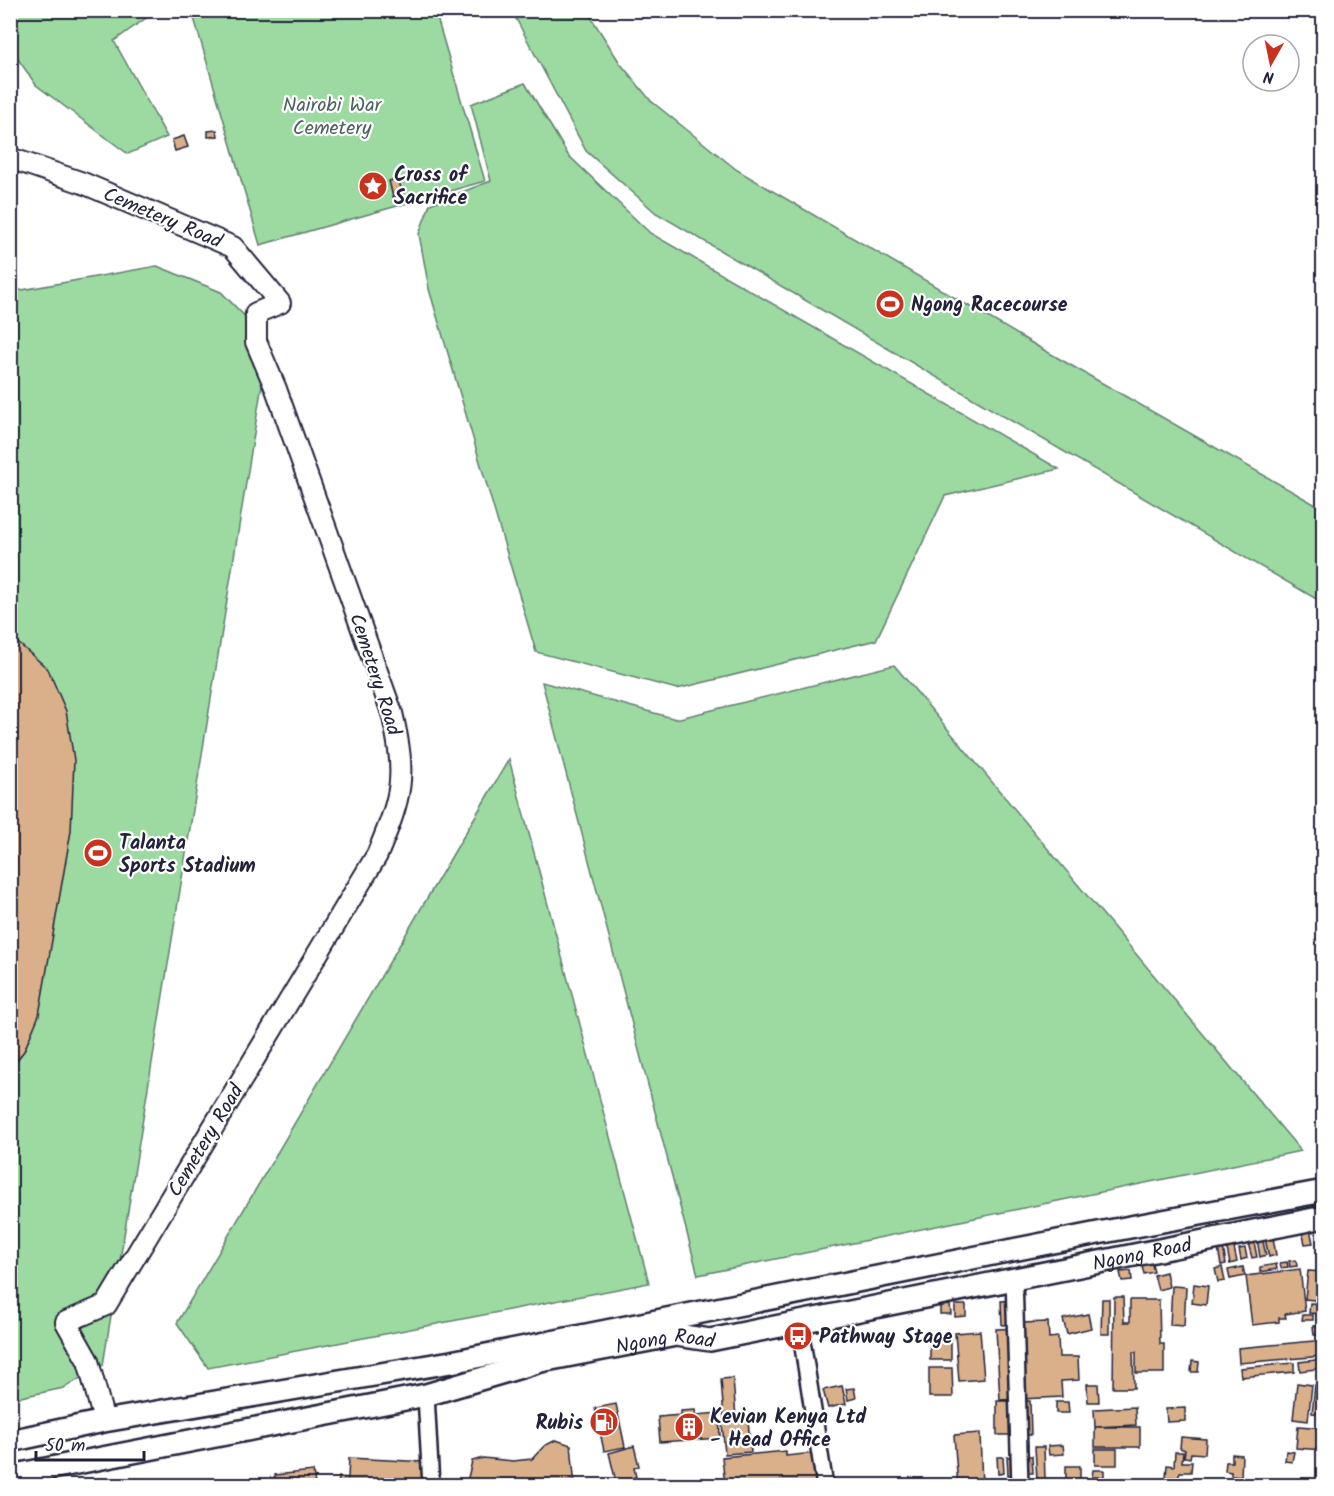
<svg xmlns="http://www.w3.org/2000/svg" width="1334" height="1496" viewBox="0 0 1334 1496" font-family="Kalam,sans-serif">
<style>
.green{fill:#9ddaa2;stroke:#607e6e;stroke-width:1.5}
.building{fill:#d9b08a;stroke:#22223b;stroke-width:1.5}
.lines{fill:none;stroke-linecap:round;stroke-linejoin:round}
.minor-casing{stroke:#22223b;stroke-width:20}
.tertiary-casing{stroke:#22223b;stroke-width:24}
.secondary-casing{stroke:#22223b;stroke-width:26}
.minor{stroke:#fff;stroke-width:15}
.tertiary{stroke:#fff;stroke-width:20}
.secondary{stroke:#fff;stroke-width:21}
.labels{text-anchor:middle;stroke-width:4.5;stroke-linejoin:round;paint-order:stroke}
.park-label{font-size:20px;fill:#4d625f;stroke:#fff}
.poi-label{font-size:20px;font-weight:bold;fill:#22223b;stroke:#fff;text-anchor:start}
.street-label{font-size:20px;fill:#22223b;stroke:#fff}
</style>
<rect width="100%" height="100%" fill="#fff"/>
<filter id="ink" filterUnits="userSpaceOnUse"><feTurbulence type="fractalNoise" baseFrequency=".0167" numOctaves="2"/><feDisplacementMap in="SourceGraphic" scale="12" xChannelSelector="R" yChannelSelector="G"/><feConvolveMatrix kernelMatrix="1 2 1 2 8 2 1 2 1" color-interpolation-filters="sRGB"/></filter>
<g filter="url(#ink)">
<path class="green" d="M10,11h146l-42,30 53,96 -39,17 -92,-69 -25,-36z
M192,11h243l50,170 -225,64z
M512,11h75l33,52 31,38 86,69 300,176 286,163v94l-667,-390 -70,-62z
M525,83l43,72 82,78 409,236 -114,27 -69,144 -199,49 -141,-37 -107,-363 -10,-55 11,-30 61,-23 -20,-77z
M157,266l64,26 48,49 -166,1024 -39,23 -53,11v-1107z
M894,665l407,486 -603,124 -156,-593 134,37z
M509,759l140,524 -441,85 -31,-45z"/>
<path class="building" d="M217,130l1,6 -10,1v-6z
M184,136l4,11 -13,4 -3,-11z
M398,179l5,15 -10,3 -4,-16z
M10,636l38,33 18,42 8,49 -3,71 -32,184 -15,36 -14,18z
M1310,1229l3,14 -8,1 -3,-13z
M1272,1232l4,23 -7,2 -5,-23z
M1262,1237l4,18 -6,2 -3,-18z
M1254,1242l3,15 -5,1 -4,-15z
M1233,1243l4,19 -7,2 -4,-20z
M1223,1247l3,17 -5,1 -3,-17z
M1245,1248l2,10 -6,2 -2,-11z
M1296,1260l1,6 -7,1 -1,-6z
M1151,1261l3,11 -10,2 -3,-11z
M1287,1262l1,5 -7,1 -1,-5z
M1276,1264l1,5 -17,3v-5z
M1222,1267l3,14 -7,1 -3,-13z
M1243,1267l2,9 -15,3 -2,-9z
M1300,1269l5,42 -20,3 1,4h-7v4l-27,3 -6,-49z
M1131,1271l1,9 -10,1 -2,-9z
M1308,1271l16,1v29l-19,-2z
M1166,1272l3,15 -11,3 -4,-15z
M1194,1284l14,2 -2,19 -14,-2z
M1172,1286l14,1 -2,39 -14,-1z
M1114,1297h9l1,25h6v-22h29l1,44h4v29h-28v-21h-3l1,36h-21z
M1102,1299h7v35h-8z
M1014,1300l1,24 -13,1 -1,-24z
M1310,1303l14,1v10l-15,-1z
M950,1305l1,9h-11v-8z
M955,1305h11v11l-11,1z
M1088,1314l3,14 -24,6 -4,-15z
M1303,1315h10v5h-11z
M1048,1322l1,16 9,-1 1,20h19l1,23 -18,1 1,16 -62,3 -4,-71 27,-1 -1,-5z
M1324,1325v10h-10l-1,-9z
M980,1331l4,48 -25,2 -4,-48z
M930,1334h21v26h-21z
M1324,1340v16l-85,7 -1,-15z
M1324,1359v9l-24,3 -1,-9z
M1192,1361l7,1 -1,10h-7z
M1294,1363v9l-53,5 -1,-9z
M929,1368h23l1,29h-24z
M733,1378l3,40 -12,1 -3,-40z
M1297,1383l15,2 -4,36 -15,-2z
M1087,1384h11l1,18h-11z
M1315,1385l9,1v28l-12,-1z
M842,1386l4,18 -18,4 -5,-18z
M854,1388l2,10 -8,2 -2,-11z
M997,1401h33l1,34h-34z
M1056,1402h12l1,11h-13z
M616,1404l9,43 -21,4 -9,-43z
M1135,1407l1,18 -41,2 -1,-18z
M1185,1408v13l-18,1 -1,-13z
M695,1410l1,5 23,-2 1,25 -60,4 -2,-25 23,-2v-4z
M748,1421l3,31 -26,2 -3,-31z
M1298,1426l26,2v22l-28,-2z
M1095,1427h45v20h-45z
M980,1433l2,53h-24l-4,-51z
M1181,1437l25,2 -1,15 -14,-1 -1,5 -6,-1 1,-7 -5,-2z
M556,1440l15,5 4,41h-109l6,-25 11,-3 30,3 19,-2 12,-13z
M1063,1445l1,9 -15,1 -1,-9z
M634,1446l5,20 -5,2 2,9 -20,5 -7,-29z
M1035,1447h9l1,32 -8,1z
M1095,1449h22v16h-22z
M786,1451v5l28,-3 3,33h-92l-3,-29z
M1286,1451l8,1 -2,10 -7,-1z
M1175,1452h8l-1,10h10l-1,10h-11l-2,6 -12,-1 1,-12 7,1z
M1232,1454l10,1 -1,22 -10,-1v-4l-6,-1 1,-9h6z
M1022,1456l1,18 -15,1 -1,-18z
M1025,1456h7l1,17h-7z
M997,1457h6l1,16 -6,1z
M349,1458l78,4 -1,24h-88l1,-9 9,1z
M1066,1466h14v20h-14z
M1093,1470h11v7h-12z
M313,1471l2,13 -39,2 -1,-11z
M898,1481h43v5h-43z"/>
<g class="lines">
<g class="minor-casing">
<path id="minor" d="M1014,1277l6,209
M799,1322l26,164
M426,1395l5,91"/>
</g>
<g class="tertiary-casing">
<path id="tertiary" d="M10,158l73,25 150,64 47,56 -24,10v29l20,47 116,324c15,65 10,82 -15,142l-271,450 -40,17 22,39 16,60"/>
</g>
<g class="secondary-casing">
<g id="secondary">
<path d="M10,1441l94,-20 347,-59 647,-129 226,-42"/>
<path id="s1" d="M10,1476l416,-81 115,-34 135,-26 34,5 614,-123"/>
</g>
</g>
<use href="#minor" class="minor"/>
<use href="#tertiary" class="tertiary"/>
<use href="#secondary" class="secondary"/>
</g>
</g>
<defs>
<g id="sight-disc" transform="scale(1.5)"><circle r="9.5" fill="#c8321e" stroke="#fff"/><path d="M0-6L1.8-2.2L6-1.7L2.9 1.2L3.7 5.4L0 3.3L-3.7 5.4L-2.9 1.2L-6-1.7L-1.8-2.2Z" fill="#fff"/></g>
<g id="stadium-disc" transform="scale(1.5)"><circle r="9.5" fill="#c8321e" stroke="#fff"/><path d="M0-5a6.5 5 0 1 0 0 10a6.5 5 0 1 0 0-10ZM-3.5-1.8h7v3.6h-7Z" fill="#fff"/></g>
<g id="bus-disc" transform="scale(1.5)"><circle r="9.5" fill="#c8321e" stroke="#fff"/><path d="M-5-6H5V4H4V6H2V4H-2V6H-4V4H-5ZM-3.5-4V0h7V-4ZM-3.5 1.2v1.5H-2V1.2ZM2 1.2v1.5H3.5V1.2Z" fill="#fff"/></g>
<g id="fuel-disc" transform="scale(1.5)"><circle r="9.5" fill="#c8321e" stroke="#fff"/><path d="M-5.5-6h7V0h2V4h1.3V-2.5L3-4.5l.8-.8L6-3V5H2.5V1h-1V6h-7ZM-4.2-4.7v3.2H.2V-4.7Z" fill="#fff"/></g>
<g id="building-disc" transform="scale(1.5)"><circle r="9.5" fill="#c8321e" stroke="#fff"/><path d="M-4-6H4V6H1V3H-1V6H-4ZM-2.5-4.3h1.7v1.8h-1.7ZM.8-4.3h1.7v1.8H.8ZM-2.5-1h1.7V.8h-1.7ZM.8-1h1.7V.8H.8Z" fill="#fff"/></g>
</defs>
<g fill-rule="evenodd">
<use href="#sight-disc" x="373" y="186"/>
<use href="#stadium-disc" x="890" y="304"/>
<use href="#stadium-disc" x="98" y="853"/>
<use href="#bus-disc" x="798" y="1336"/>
<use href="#fuel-disc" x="604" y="1422"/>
<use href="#building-disc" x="689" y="1427"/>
</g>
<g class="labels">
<g class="park-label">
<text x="332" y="111">Nairobi War<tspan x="332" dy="23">Cemetery</tspan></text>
</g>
<g class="poi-label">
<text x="394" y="181">Cross of<tspan x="394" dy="23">Sacrifice</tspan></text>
<text x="911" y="311">Ngong Racecourse</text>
<text x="119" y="849">Talanta<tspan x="119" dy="23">Sports Stadium</tspan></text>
<text x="819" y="1343">Pathway Stage</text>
<text x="710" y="1423">Kevian Kenya Ltd<tspan x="710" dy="23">- Head Office</tspan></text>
<text x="583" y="1429" text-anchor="end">Rubis</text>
</g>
<g class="street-label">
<text transform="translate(163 217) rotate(23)" y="7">Cemetery Road</text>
<text transform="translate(376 674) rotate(72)" y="7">Cemetery Road</text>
<text transform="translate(205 1140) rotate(-59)" y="7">Cemetery Road</text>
<text dy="7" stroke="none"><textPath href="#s1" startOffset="1156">Ngong Road</textPath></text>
<text dy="7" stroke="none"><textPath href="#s1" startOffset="670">Ngong Road</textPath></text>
</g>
</g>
<rect width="1334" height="1496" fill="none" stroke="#fff" stroke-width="36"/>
<rect x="18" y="18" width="1298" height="1460" fill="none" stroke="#22223b" stroke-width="2" filter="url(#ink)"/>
<g transform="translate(1271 63) rotate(189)"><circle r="28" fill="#ffffff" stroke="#a7a7b1" stroke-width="1.5"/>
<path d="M0-4.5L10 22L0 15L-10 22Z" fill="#c8321e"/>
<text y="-9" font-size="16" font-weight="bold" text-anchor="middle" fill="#22223b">N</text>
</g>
<path d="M36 1451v9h108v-9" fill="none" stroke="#22223b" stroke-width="3"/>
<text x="45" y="1451" font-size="18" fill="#22223b" stroke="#ffffff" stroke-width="4.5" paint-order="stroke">50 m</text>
</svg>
